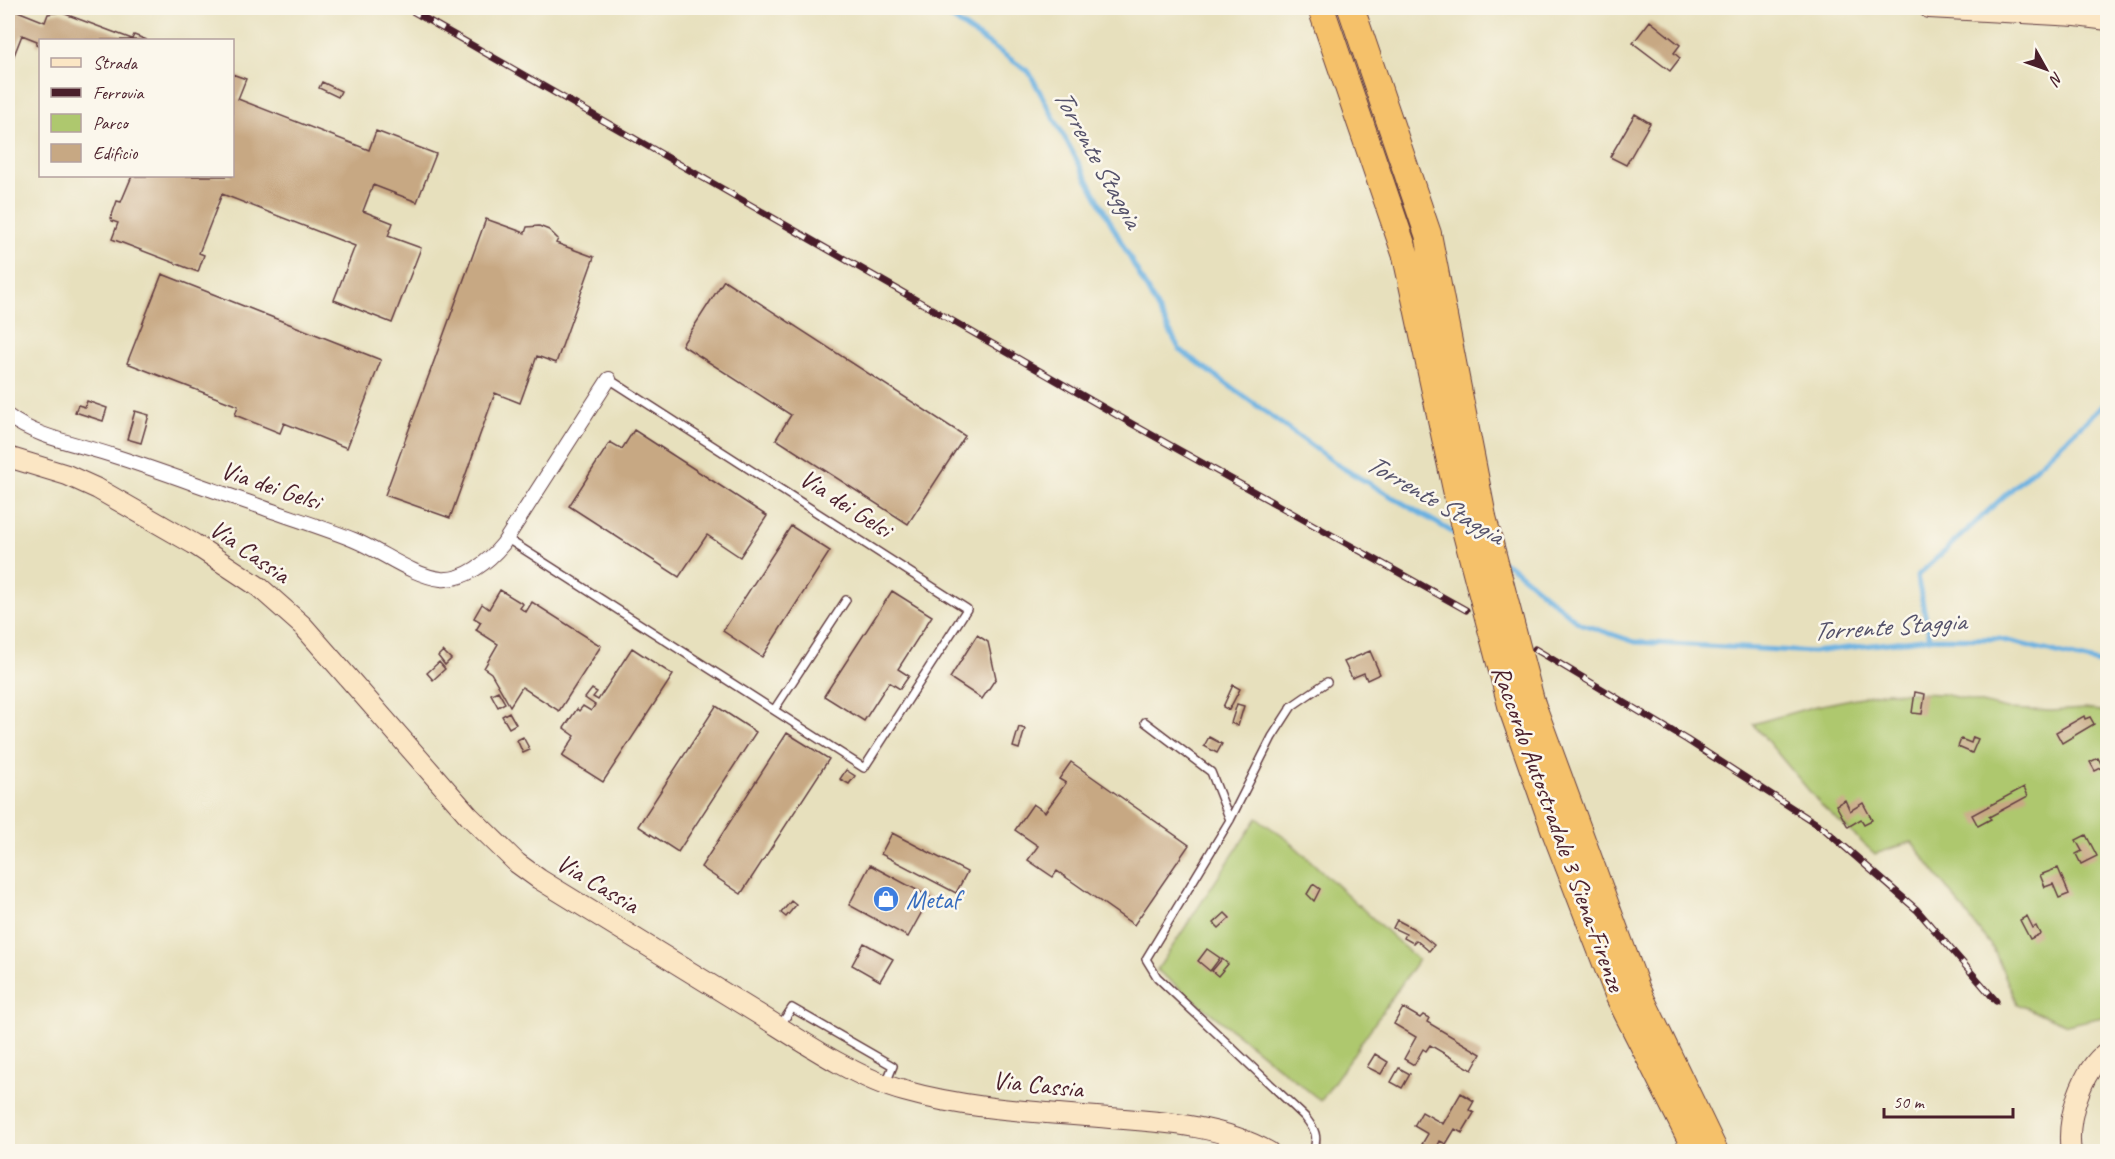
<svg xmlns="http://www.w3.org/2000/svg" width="2115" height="1159" viewBox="0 0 2115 1159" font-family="Caveat,sans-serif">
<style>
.green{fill:#aec86e;stroke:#7c744c;stroke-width:1.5}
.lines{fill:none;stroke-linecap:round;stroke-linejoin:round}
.stream{stroke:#6ab1e1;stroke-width:5}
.building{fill:#c7a883}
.service-casing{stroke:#623c41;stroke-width:10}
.minor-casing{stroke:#623c41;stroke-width:16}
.secondary-casing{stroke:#623c41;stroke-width:22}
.motorway-casing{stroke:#623c41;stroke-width:28}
.service{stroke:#fff;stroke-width:7}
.minor{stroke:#fff;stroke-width:14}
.secondary{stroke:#fbe6c4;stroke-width:20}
.motorway{stroke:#f5c16b;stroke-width:26}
.rail-casing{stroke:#4a1f2b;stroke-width:7}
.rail{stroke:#fbf7ec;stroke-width:4.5;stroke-dasharray:14;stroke-linecap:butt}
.motorway-bridge-casing{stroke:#623c41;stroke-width:28;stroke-linecap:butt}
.motorway-bridge{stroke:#f5c16b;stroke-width:26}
.labels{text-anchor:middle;stroke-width:5;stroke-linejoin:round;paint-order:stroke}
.street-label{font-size:26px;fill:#4a1f2b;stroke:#fbf7ec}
.shop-label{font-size:26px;fill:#366cbe;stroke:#fbf7ec;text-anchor:start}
.water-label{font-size:27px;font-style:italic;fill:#55526b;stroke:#fbf7ec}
</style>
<rect width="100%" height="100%" fill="#fbf7ec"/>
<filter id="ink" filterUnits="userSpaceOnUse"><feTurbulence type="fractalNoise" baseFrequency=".0167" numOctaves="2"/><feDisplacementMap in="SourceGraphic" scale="12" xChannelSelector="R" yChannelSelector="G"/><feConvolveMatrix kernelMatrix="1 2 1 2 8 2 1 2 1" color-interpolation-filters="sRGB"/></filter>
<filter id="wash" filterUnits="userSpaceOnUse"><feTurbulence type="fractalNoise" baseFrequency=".008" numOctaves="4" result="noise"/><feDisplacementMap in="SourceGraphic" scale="24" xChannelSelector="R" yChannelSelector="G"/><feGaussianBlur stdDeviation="1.35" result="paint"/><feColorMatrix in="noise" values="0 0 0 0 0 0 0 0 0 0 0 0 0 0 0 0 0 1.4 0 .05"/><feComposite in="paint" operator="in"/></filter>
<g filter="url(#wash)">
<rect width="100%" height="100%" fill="#e7e0bd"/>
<path class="green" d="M1886,692l57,2 64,15 44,2 34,-2 22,3v304l-40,9 -50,-21 -23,-54 -82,-108 -37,12 -54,-49 -68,-81 59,-17z
M1257,818l31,22 130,120 -97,141 -164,-131z"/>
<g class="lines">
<path class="stream" d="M937,8l92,64 151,278 161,117 118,69
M1503,562l9,5 67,56 56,19 178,10 117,-14 69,1 109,26
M1930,638l-13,-62 191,-175"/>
</g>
<g id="blocks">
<path class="building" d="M15,10l30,12 3,-8 12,-2 72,27 2,-4 13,5h-107v7l-4,-2 1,-4 -15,-6 -9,23 -5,-2v-26z
M1650,21l30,24 -6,8 6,5 -10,13 -37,-28z
M232,74l14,5 -8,20 131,51 7,-19 60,23 -19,48 -44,-17 -10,26 30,12 -5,13 33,12 -29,75 -58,-23 21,-54 -133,-52 -23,59 5,2 -6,17 -86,-33 6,-16 -6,-2 -1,-3 6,-17 4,1 11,-26h100z
M322,82l19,9 -3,6 -19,-9z
M1635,114l15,9 -24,42 -16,-8z
M486,219l39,14 2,-6 12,-1 10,4 9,9 -2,4 38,14 -38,106 -19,-7 -17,47 -25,-10 -45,125 -65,-23z
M162,274l219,86 -34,88 -63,-25 -4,10 -45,-18 3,-9 -111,-43z
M724,280l241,156 -57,88 -132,-85 15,-24 -109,-70z
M87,401l20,7 -4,13 -28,-9 3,-7 7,2z
M135,411l14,4 -8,28 -14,-4z
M634,430l133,86 -27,41 -33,-22 -28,42 -110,-71 41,-64 12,7z
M791,526l39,25 -68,106 -39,-26z
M500,590l23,14 -3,4 6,4 6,-10 69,44 -42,65 -37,-24 -12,19 -19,-33 -7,-5 14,-24 -22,-14 5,-8 -7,-4 8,-14 7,5z
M892,591l40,25 -34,53 11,7 -9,13 -11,-7 -25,39 -40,-25z
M977,635l11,7 8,36 -14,21 -32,-21z
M632,648l41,27 -70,107 -41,-26 13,-20 -11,-8 13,-19 2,2 4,-5 8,5 4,-6 -10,-7 7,-9 5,3 -4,5 5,3z
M443,651l8,8 -6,6 -7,-9z
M1370,651l10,23 -13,6 -3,-7 -12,5 -8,-16z
M439,662l6,7 -12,11 -6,-7z
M1233,685l7,4 -11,21 -6,-3z
M498,691l7,12 -7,4 -7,-13z
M1915,692l10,2 -3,20 -10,-1z
M1237,704l7,2 -6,20 -7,-3z
M716,706l40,26 -78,120 -40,-26z
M509,712l7,12 -7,4 -7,-12z
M2084,716l1,3 5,-2 4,7 -32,19 -6,-11z
M1019,727l6,2 -6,20 -6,-2z
M787,733l42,26 -88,135 -40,-27z
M523,737l7,13 -7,3 -6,-13z
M1209,737l13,7 -5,9 -13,-7z
M1973,737l5,2 -6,14 -14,-6 3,-8 10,4z
M2098,758l5,9 -8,4 -5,-9z
M1071,762l118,83 -55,80 -77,-54 -4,6 -25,-17 10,-14 -23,-16 18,-26 12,8 21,-29 -7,-4z
M846,770l9,6 -6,8 -9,-5z
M2024,787l4,9 -39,21 2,2 -13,7 -6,-11z
M1845,800l5,11 13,-8 9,17 -8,4 -3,-5 -13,8 -12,-22z
M892,833l75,39 -11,21 -75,-39z
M2086,835l11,21 -16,8 -5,-10 6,-3 -6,-11z
M870,865l60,32 -22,40 -59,-32z
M2058,868l11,26 -10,4 -6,-14 -8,3 -5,-12z
M1313,884l7,5 -6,12 -7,-7z
M791,901l5,4 -10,12 -5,-4z
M1225,913l5,5 -11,10 -5,-5z
M2027,916l6,12 3,-2 4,8 -10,5 -10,-19z
M1397,920l17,9 20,16 -5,6 -13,-11 -3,3 -9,-5 2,-4 -13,-6z
M864,943l29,16 -13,22 -28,-16z
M1207,949l13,9 -10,13 -12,-10z
M1222,959l6,5 -10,12 -6,-5z
M1403,1008l17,10 3,-3 6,3 -2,4 54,32 -9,16 -42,-25 -4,6 -3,-2 -9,16 -10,-6 12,-22 -22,-13z
M1375,1054l13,8 -7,12 -14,-7z
M1399,1068l11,6 -8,14 -11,-6z
M1461,1093l13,8 -5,9 5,3 -12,20 -7,-4 -9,15 -6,-3 -5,10 -13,-7 6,-10 -14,-8 8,-14 21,12z"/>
</g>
</g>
<g filter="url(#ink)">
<use href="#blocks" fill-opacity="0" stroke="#623c41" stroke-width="1.5"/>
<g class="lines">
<g class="service-casing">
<path id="service" d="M506,538l358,230 103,-159 -358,-230
M774,710l72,-110
M1145,722l66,50 19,48
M780,1026l12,-18 101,58 -7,17
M1313,1152c6,-16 2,-22 -8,-35l-148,-140 -11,-18 84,-139 42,-83 20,-31 35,-24"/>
</g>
<g class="minor-casing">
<path id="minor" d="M8,416c29,22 71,28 106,40 47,15 94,33 142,49 32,12 66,22 98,35 27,11 59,36 87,39 24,2 48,-18 62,-35l106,-165"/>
</g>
<g class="secondary-casing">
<path id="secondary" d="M1929,8l147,8 32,4
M8,457l59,18 31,14 96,55 65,43 44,39 166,190 48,47 22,16c71,43 142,87 213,131 44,27 102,68 152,81 67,19 137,21 206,27 54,4 111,7 159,34
M2071,1152c-5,-32 10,-82 37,-101"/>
</g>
<g class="motorway-casing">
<path id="motorway" d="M1321,8l85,248 57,266
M1351,8l77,226 55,283
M1532,704l105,286 78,162
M1512,709l44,125 63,163 76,151"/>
</g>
<use href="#service" class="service"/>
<use href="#minor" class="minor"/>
<use href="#secondary" class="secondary"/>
<use href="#motorway" class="motorway"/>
<g class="rail-casing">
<path id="rail" d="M407,8l727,417 332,185
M1535,649l152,91 136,88 94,82 79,91"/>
</g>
<use href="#rail" class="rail"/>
<g class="motorway-bridge-casing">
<path id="motorway-bridge" d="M1483,517l49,187
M1463,522l49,187"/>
</g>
<use href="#motorway-bridge" class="motorway-bridge"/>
</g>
</g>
<defs>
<g id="shop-disc" transform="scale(1.35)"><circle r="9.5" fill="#3f7fe0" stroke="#fbf7ec"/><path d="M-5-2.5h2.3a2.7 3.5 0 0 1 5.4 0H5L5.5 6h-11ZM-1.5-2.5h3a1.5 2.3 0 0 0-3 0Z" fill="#fff"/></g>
</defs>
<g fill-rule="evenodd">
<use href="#shop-disc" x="886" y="899"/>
</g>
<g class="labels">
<g class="street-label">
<text transform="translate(271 485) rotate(19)" y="9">Via dei Gelsi</text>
<text transform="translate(846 503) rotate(33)" y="9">Via dei Gelsi</text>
<text transform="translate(250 551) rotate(35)" y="9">Via Cassia</text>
<text transform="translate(1559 828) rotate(70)" y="9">Raccordo Autostradale 3 Siena-Firenze</text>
<text transform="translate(598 883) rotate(31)" y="9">Via Cassia</text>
<text transform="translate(1038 1084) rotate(6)" y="9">Via Cassia</text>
</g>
<g class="shop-label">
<text x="906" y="908">Metaf</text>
</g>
<g class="water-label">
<text transform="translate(1098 158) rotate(61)" y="9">Torrente Staggia</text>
<text transform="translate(1435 499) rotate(30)" y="9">Torrente Staggia</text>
<text transform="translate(1889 626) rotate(-4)" y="9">Torrente Staggia</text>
</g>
</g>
<rect width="2115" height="1159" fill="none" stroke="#fbf7ec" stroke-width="30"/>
<rect x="39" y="39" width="195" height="138" fill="#fbf7ec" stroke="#b4a19f" stroke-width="1.5"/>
<rect x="51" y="58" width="30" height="9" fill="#fbe6c4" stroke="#b4a19f" stroke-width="1.5"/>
<text x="93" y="69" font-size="18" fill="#4a1f2b">Strada</text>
<rect x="51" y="88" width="30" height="9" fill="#4a1f2b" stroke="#b4a19f" stroke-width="1.5"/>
<text x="93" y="99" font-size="18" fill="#4a1f2b">Ferrovia</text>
<rect x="51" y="114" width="30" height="18" fill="#aec86e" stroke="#b4a19f" stroke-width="1.5"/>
<text x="93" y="129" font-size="18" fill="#4a1f2b">Parco</text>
<rect x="51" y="144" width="30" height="18" fill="#c7a883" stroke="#b4a19f" stroke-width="1.5"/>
<text x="93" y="159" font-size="18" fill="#4a1f2b">Edificio</text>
<g transform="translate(2046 69) rotate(130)" stroke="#fbf7ec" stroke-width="4.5" paint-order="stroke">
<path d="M0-4.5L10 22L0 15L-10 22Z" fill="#4a1f2b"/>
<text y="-9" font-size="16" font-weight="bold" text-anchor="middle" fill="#4a1f2b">N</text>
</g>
<path d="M1884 1108v9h129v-9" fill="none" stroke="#4a1f2b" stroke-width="3"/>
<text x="1893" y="1108" font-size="18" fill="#4a1f2b" stroke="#fbf7ec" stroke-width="4.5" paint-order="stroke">50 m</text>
</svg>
